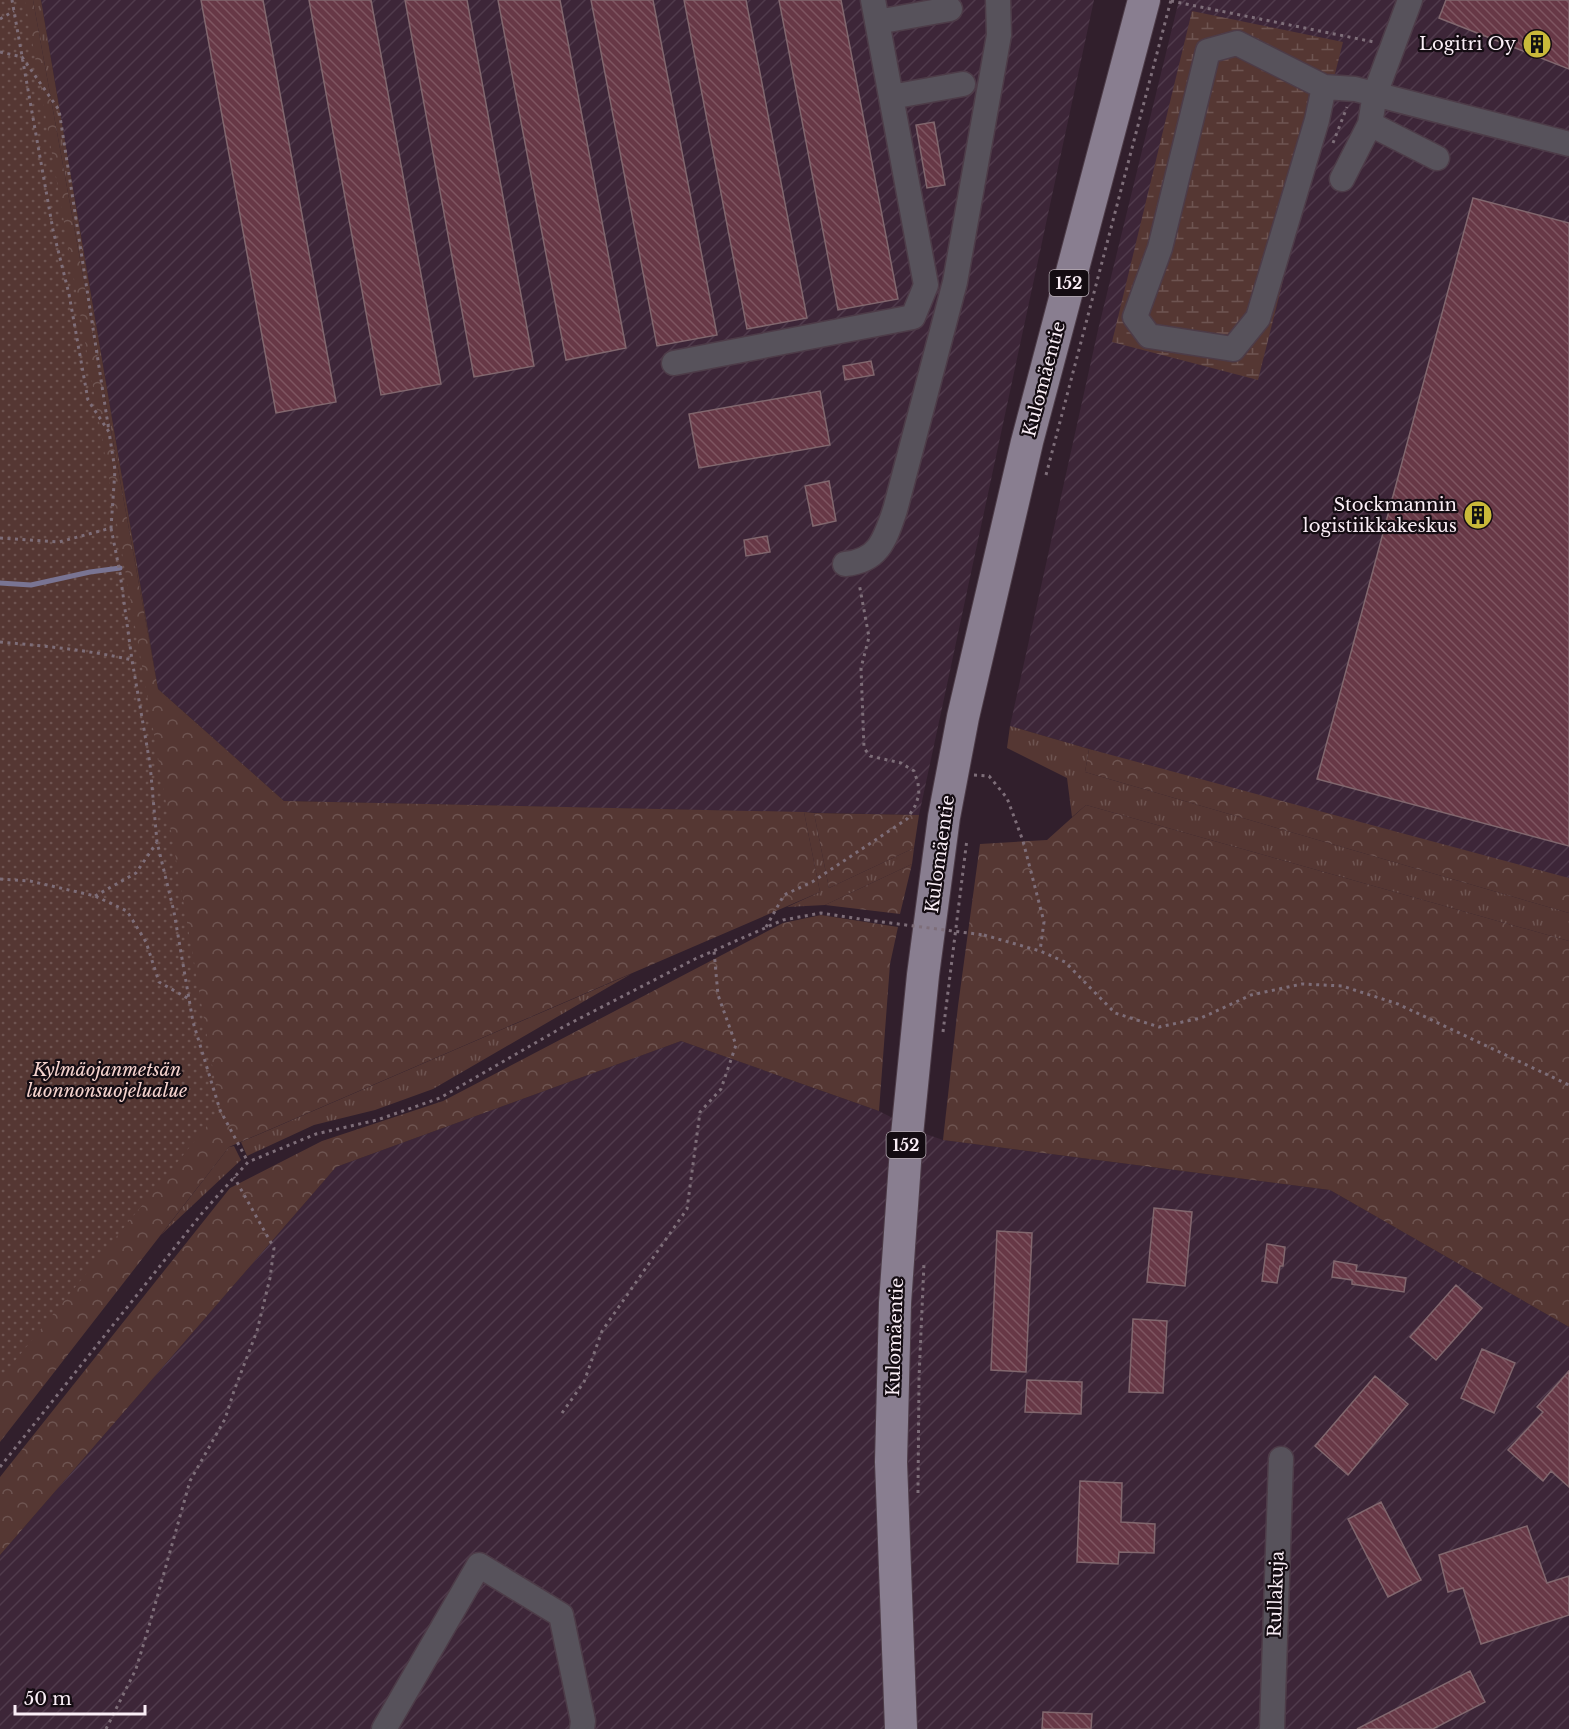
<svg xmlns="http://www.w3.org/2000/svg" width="1569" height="1729" viewBox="0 0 1569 1729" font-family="'Libre Baskerville',serif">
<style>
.industrial{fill:url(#industrial-furrows)}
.grass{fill:url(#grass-tufts)}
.forest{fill:url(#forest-crowns)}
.wetland{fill:url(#wetland-marsh)}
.park{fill:url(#park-dots)}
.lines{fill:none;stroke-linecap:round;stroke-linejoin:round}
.stream{stroke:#797493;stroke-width:5}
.building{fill:url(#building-back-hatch);stroke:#81676e;stroke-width:1.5}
.minor-casing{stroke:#4d3c48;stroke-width:27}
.major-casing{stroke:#4d3c48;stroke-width:34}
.path{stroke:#7e6e79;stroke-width:3;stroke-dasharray:3 4.5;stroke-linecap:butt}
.minor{stroke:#57525b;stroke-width:24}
.major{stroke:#897e90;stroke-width:32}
.path-bridge{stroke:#7e6e79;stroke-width:3;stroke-dasharray:3 4.5;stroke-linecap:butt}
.labels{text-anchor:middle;stroke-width:4.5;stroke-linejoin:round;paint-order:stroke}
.shield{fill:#140c12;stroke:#b5aab2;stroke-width:1.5}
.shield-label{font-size:16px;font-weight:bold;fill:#faeef6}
.poi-label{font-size:18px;fill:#faeef6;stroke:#140c12;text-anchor:end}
.street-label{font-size:18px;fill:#faeef6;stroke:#140c12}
.park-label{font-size:18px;font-style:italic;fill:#f5d3ce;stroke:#140c12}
</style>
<defs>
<pattern id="industrial-furrows" width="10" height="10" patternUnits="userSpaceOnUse" patternTransform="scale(1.5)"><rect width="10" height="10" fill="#3d2638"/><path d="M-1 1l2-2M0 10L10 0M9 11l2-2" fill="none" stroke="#503b4c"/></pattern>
<pattern id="grass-tufts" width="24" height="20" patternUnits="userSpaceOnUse" patternTransform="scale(1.5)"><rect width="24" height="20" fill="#553733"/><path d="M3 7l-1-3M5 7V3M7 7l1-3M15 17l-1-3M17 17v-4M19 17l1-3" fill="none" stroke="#6e5451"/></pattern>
<pattern id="forest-crowns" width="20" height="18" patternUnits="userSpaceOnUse" patternTransform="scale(1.5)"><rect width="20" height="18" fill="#553733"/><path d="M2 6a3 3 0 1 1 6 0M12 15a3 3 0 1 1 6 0" fill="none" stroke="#6e5451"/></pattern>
<pattern id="wetland-marsh" width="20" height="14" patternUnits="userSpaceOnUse" patternTransform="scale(1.5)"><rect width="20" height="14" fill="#553733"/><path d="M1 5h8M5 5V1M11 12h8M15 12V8" fill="none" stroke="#6e5451"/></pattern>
<pattern id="park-dots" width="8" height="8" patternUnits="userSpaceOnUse" patternTransform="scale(1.5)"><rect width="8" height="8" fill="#553733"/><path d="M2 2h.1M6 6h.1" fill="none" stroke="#6e5451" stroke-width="1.8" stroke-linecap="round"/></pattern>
<pattern id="building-back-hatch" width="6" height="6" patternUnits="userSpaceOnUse" patternTransform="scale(1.5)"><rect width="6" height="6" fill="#673846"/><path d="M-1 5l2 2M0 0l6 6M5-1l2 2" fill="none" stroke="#7e5561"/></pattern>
</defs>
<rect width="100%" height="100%" fill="#311f2c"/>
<path class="industrial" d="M41,0h1053l-175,815 -635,-14 -126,-112z
M1179,0h390v879l-343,-90 -216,-63 88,-396z
M681,1041l198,70 41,21 23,8 387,50 239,137v402h-1569v-174l336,-388z"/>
<path class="grass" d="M33,0h8l117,689z
M1010,726l79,23 -4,23 484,141v28l-483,-136 -14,12 -5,-39 -60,-30z
M804,812l10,1 15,75 85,-40 -2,16 -87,41 -38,2 33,-15z
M631,974l-198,115 -58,21 -61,15 -67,31 -6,-14z
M234,1146l7,14 -80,75 68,-88z"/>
<path class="forest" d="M0,0h33l125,689 126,112 520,11 16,80 -591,255 -229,295z
M1089,749l480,129v35l-484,-141z
M1086,805l483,136v386l-239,-137 -387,-50 15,-134 22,-162 67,-4z
M814,813l105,2 -5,33 -85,40z
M912,864l-12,50 -75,-9z
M821,915l77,12 -8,37 -11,147 -198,-70 -345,126 -336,388v-78l230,-289 92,-47 121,-40 340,-178z"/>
<path class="wetland" d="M1192,11l151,31 -85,338 -146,-38z"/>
<path class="park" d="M0,0h25l195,1110 -220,269z"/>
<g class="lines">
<path class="stream" d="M0,583l31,2 59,-13 30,-4"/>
</g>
<path class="building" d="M201,0h62l73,402 -60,11z
M309,0h62l70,384 -60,11z
M405,0h62l67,366 -60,11z
M498,0h62l66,348 -60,12z
M591,0h62l64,335 -60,11z
M684,0h62l61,318 -60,11z
M779,0h62l57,299 -60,11z
M1446,0h123v69l-130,-51z
M934,122l11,63 -18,3 -11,-63z
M1473,198l96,25v623l-252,-67z
M871,361l3,14 -29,5 -2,-14z
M820,391l10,54 -131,23 -10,-54z
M829,481l7,40 -23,5 -8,-40z
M767,536l3,16 -24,4 -2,-16z
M1154,1208l38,4 -7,74 -38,-4z
M997,1231l35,2 -6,139 -35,-2z
M1267,1244l18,3 -2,19h-3l-3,17 -15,-2z
M1334,1261l23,4 -1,6 50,7 -2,14 -52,-8v-4l-20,-3z
M1456,1285l26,23 -46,52 -26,-23z
M1133,1319l34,2 -4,72 -34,-1z
M1482,1349l33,14 -21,50 -33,-15z
M1569,1371v116l-18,-16 -8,10 -35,-31 35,-38 -6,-5z
M1375,1376l33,28 -60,71 -33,-29z
M1027,1380l55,2 -1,32 -56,-2z
M1080,1481l42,2 -1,39 34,2 -1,29 -35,-1 -1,12 -41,-2z
M1381,1502l40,78 -33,17 -40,-78z
M1527,1526l20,57 22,-7v39l-88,29 -18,-56 -15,4 -9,-37z
M1470,1671l15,31 -52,27h-76z
M1043,1712l49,2 -1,15h-49z"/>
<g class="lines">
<g class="minor-casing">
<path id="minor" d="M877,22l73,-13
M1237,43l87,44 -7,33 -59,198 -25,31 -84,-13 -14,-19 25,-69 48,-197z
M1324,87l31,2 214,55
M891,97l72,-13
M1370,124l67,34
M1342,179l28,-55 5,-30 35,-94
M674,363l239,-46 13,-32 -53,-285
M845,564c34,-3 40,-25 50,-54l60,-228 44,-247 -1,-35
M384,1729l95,-164 82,50 22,106 -1,8
M1272,1729l9,-270"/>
</g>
<g class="major-casing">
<path id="major" d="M901,1729l-10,-267 4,-159 12,-168 16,-160 21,-158 19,-100 64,-275 117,-442"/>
</g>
<path class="path" d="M1171,1l203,41
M0,19l14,-8
M0,52l22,5 37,53 50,321
M1333,143l14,-36
M1046,475l125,-475
M111,528l9,45 12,87 18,104 7,78 17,70 19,110 27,88 28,52
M0,538l59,4 52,-14 4,-58 -6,-38 -21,-32 -19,-106 -16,-64 -41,-230
M0,642c44,4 89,8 132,18
M974,775l15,1 18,22 16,43 21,81 -4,29
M0,879l30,2 65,15 32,15 19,31 13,40 30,17
M95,896l41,-23 21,-31
M766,927l18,-32 28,-13 95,-63 8,-13 4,-11 -1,-12 -4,-12 -13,-8 -31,-7 -6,-8 -3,-80 8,-31 -10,-54
M984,935l56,16 25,11 50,51 44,14 42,-9 50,-23 51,-11 40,2 56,18 171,81
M943,1032l24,-193
M562,1413l22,-31 18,-51 85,-122 13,-97 21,-23 15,-44 -18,-50 -4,-44
M0,1467l203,-255 45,-50 68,-28 61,-14 63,-22 123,-71 132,-68 88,-39 38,-7 46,7
M918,1493l1,-115 5,-115
M106,1729l30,-60 13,-43 41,-145 35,-62 9,-28 23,-60 13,-53 4,-30 -40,-71"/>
<use href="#minor" class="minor"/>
<use href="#major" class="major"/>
<path class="path-bridge" d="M867,920l117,15"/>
</g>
<defs>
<g id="building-disc" transform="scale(1.5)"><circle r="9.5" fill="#caba3a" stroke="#140c12"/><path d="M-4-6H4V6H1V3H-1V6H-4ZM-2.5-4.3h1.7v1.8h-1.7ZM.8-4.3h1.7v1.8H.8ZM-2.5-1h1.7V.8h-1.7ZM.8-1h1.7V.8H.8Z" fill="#111"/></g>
</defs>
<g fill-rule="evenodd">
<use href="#building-disc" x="1537" y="44"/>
<use href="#building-disc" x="1478" y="515"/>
</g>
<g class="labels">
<g class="shield">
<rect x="1049.5" y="270" width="39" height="26" rx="4.5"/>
<rect x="886.5" y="1132" width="39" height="26" rx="4.5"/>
</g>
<g class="shield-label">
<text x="1069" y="289">152</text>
<text x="906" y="1151">152</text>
</g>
<g class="poi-label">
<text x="1516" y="50">Logitri Oy</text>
<text x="1457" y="511">Stockmannin<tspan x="1457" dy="21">logistiikkakeskus</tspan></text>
</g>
<g class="street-label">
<text transform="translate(1044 379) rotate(-75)" y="6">Kulomäentie</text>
<text transform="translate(940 854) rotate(-82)" y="6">Kulomäentie</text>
<text transform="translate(895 1337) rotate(-88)" y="6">Kulomäentie</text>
<text transform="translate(1276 1594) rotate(-88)" y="6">Rullakuja</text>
</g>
<g class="park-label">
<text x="107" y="1076">Kylmäojanmetsän<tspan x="107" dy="21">luonnonsuojelualue</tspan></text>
</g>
</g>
<path d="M15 1705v9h130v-9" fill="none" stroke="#faeef6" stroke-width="3"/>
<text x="24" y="1705" font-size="18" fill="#faeef6" stroke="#140c12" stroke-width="4.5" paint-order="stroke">50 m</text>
</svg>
